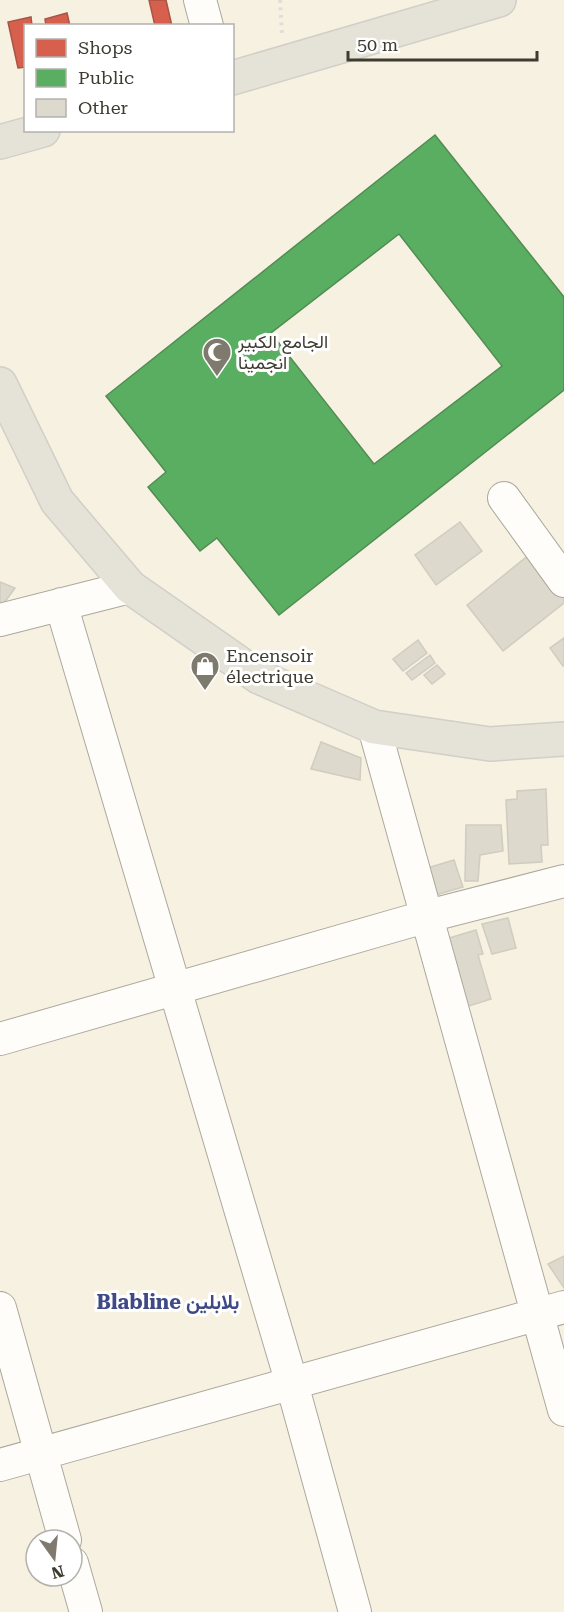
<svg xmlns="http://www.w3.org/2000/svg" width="564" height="1612" viewBox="0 0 564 1612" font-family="'Roboto Serif',Vazirmatn,serif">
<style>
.shops{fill:#d6604d;stroke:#a85544;stroke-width:1.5}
.public{fill:#5aae61;stroke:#528c52;stroke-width:1.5;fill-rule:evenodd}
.building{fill:#ddd9cd;stroke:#d0ccbf;stroke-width:1.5}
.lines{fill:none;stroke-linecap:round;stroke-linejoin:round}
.minor-casing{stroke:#aca89c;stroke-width:34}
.major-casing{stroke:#d1cfc7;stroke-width:36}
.path{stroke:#e0ded9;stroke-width:4;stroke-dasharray:3 4.5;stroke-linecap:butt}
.minor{stroke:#fefdfa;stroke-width:32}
.major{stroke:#e5e3d8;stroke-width:33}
.labels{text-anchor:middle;stroke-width:6;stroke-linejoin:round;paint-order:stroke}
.poi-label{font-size:18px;fill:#3e3b30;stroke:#fff;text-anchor:start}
.neighbourhood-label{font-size:20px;font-weight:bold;fill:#3f4986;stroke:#fff}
</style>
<rect width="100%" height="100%" fill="#f6f1e1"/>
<path class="shops" d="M149,0h17l6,26h-17z
M67,13l3,13h-24l-1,-7z
M31,17l1,9h-6v41l-8,1 -10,-46z"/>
<path class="public" d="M435,135l129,162v93l-285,225 -62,-77 -17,13 -52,-64 18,-15 -60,-76zM399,234l103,132 -128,98 -103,-131z"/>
<path class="building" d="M460,522l22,29 -46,34 -21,-30z
M530,554l34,42v7l-61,48 -36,-46z
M0,582l15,6 -11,15 -4,1z
M564,638v27l-1,1 -13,-18z
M418,640l9,13 -24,18 -10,-12z
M430,655l5,8 -23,17 -6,-7z
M437,665l8,9 -13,10 -8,-9z
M321,742l40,16 -1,22 -49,-11z
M546,789l2,56h-7l1,17 -33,2 -3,-64 11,-1v-8z
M466,825h35l2,26 -23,4 -2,26h-13z
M454,860l9,27 -31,9 -8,-27z
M508,918l8,30 -24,6 -10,-30z
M476,930l7,24 -5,1 13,44 -32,10 -20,-68z
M564,1256v32l-16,-24z"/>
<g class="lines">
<g class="minor-casing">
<path id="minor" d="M200,0l7,26
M504,498l60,83
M61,604l231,780 63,228
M0,620l130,-33
M374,727l190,683
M0,1039l428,-123 136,-35
M0,1308l65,232
M0,1465l564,-158
M72,1563l14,49"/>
</g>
<g class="major-casing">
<path id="major" d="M232,78l267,-78
M0,142l43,-12
M0,384l57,117 73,86 129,90 115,50 116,17 74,-5"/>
</g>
<path class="path" d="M280,0l2,35"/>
<use href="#minor" class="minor"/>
<use href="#major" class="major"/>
</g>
<defs>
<g id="mosque-pin" transform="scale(1.5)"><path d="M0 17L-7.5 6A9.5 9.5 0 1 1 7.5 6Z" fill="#7e7b6e" stroke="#fff"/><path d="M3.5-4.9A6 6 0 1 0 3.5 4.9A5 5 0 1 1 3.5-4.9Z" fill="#fff"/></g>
<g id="shop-pin" transform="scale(1.5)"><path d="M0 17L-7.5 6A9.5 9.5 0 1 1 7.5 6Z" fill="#7e7b6e" stroke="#fff"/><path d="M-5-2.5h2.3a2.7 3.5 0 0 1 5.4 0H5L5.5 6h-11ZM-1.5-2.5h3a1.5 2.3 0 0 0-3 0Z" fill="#fff"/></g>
</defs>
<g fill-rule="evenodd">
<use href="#mosque-pin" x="217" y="352"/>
<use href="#shop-pin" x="205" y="666"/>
</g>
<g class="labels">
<g class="poi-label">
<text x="238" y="348">الجامع الكبير<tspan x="238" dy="21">انجمينا</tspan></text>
<text x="226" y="662">Encensoir<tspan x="226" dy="21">électrique</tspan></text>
</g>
<g class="neighbourhood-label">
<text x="168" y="1309">Blabline بلابلين</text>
</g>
</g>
<rect x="24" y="24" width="210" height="108" fill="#ffffff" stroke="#b2b1ac" stroke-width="1.5"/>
<rect x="36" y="39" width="30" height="18" fill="#d6604d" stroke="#b2b1ac" stroke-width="1.5"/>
<text x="78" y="54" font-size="18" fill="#3e3b30">Shops</text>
<rect x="36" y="69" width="30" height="18" fill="#5aae61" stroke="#b2b1ac" stroke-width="1.5"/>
<text x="78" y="84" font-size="18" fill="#3e3b30">Public</text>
<rect x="36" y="99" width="30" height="18" fill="#ddd9cd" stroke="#b2b1ac" stroke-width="1.5"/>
<text x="78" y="114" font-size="18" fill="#3e3b30">Other</text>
<g transform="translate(54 1558) rotate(165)"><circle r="28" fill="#ffffff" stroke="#b2b1ac" stroke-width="1.5"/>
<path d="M0-4.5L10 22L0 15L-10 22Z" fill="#7e7b6e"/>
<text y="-9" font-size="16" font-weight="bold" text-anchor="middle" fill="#3e3b30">N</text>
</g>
<path d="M348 51v9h189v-9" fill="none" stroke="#3e3b30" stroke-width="3"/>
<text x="357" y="51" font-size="18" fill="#3e3b30" stroke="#ffffff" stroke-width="4.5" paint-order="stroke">50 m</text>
</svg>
